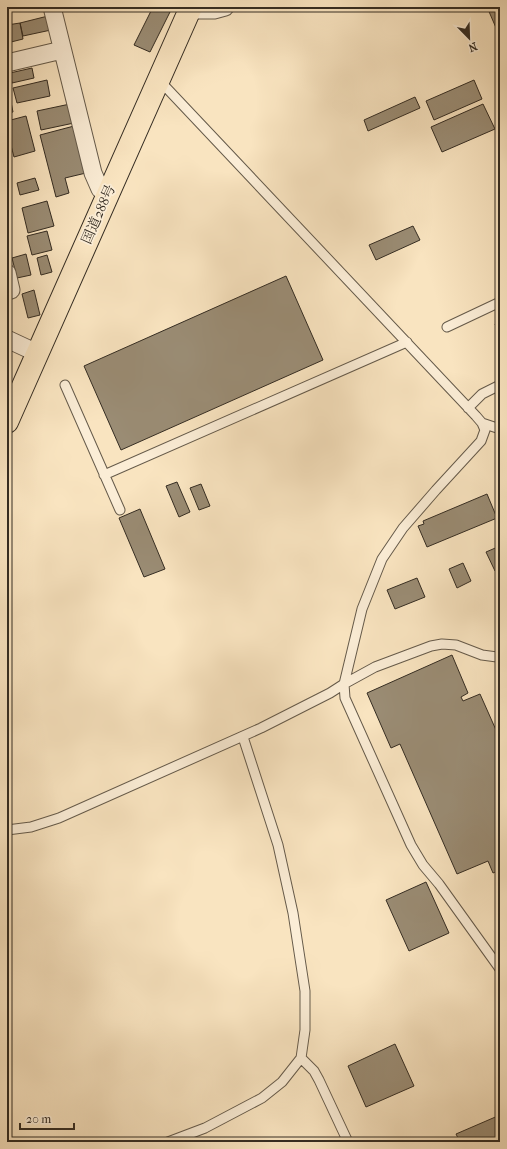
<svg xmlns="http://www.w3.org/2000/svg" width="507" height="1149" viewBox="0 0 507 1149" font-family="'IM FELL French Canon','Noto Serif JP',serif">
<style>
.building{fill:#9a8c74;stroke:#342c22}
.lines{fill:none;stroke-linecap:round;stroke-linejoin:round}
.lane-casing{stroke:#655a4a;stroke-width:11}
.street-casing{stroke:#655a4a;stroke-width:19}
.highway-casing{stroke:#342c22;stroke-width:24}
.lane{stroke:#fbedd6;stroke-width:9}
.street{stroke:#fbedd6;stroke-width:17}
.highway{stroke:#f9e4c0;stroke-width:22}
.labels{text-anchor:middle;stroke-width:3.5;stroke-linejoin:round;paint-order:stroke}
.street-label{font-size:14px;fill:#342c22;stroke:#fbedd6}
</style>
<rect width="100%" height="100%" fill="#f9e4c0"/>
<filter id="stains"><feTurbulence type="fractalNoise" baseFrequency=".005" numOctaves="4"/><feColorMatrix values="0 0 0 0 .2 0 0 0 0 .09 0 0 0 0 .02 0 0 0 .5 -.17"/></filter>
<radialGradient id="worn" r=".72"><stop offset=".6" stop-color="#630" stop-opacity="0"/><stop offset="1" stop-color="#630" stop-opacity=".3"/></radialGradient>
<path class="building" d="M153,7h13l5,3 -21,42 -16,-7z
M487,7h13v30z
M48,16l3,14 -28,6 -3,-13z
M20,23l3,16 -16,4v-18z
M32,68l2,10 -22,5 -2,-10z
M47,80l3,16 -33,7 -4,-15z
M474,80l8,19 -48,21 -8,-19z
M7,97h3l3,15 -6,1z
M415,97l5,11 -52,23 -4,-11z
M70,104l4,19 -33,7 -4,-19z
M483,104l12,25 -53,23 -11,-25z
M26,116l9,35 -21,6 -7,-27v-9z
M74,126l12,47 -21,5 4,15 -13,4 -16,-62z
M35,178l4,12 -19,5 -3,-12z
M47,201l7,25 -26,7 -6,-25z
M413,226l7,14 -44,20 -7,-15z
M47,231l5,19 -20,5 -5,-19z
M26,254l5,21 -14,3 -5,-20z
M47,255l5,17 -11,3 -4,-17z
M286,276l37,84 -202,90 -37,-84z
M34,290l6,25 -12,3 -6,-24z
M500,321v14l-5,-11z
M177,482l13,30 -11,5 -13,-31z
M201,484l9,22 -11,4 -9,-22z
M487,494l10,24 -70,29 -9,-21 6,-2 -1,-3z
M140,509l25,60 -21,8 -25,-59z
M500,546v23l-5,2 -9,-19z
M463,563l8,18 -14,7 -8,-19z
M417,578l8,19 -30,12 -8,-19z
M452,655l16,38 -7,4 2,4 17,-7 20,45v131l-7,3 -5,-12 -31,13 -57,-130 -9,4 -24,-55z
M500,684v10l-4,-8z
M426,882l23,51 -40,18 -23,-51z
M395,1044l19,42 -48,21 -18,-41z
M500,1115v27h-40l-4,-8z"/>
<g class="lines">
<g class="lane-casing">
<path id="lane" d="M159,80l317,336 6,7 3,7 -4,11 -45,49 -33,38 -21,31 -20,50 -18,75 1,14 66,147 12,20 16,19 61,85
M447,327l53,-25
M65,385l55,125
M468,408l14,-14 18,-9
M482,423l18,6
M104,475l303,-133
M7,830l24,-3 28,-9 202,-90 69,-35 14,-9 31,-17 56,-21 11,-2 14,1 26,10 15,2h3
M301,1058l13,13 5,9 29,62
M168,1142l37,-14 57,-30 20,-16 19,-24 4,-28v-39l-12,-78 -15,-68 -35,-108"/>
</g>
<g class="street-casing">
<path id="street" d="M52,7l41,166 7,16 7,6
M190,10h24l11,-3
M7,63l55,-13
M7,273l4,17
M7,339l30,14"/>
</g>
<g class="highway-casing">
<path id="highway" d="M7,422l184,-415"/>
</g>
<use href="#lane" class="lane"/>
<use href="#street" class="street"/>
<use href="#highway" class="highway"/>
</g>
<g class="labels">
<g class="street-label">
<text transform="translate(98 214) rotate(-66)" y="5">国道288号</text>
</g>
</g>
<rect width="507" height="1149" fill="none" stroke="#f9e4c0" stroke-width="24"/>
<rect x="8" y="8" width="491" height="1133" fill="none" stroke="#342c22" stroke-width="2"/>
<rect x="12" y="12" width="483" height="1125" fill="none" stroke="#342c22"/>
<g transform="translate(469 38) rotate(157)" stroke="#fbedd6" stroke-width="3" paint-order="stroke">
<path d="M0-3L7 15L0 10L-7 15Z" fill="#342c22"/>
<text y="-6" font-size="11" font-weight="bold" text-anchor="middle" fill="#342c22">N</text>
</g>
<path d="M20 1123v6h54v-6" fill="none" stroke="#342c22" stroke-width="2"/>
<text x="26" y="1123" font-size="12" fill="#342c22" stroke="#fbedd6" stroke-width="3" paint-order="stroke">20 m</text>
<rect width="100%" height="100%" filter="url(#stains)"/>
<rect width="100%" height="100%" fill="url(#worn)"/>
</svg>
